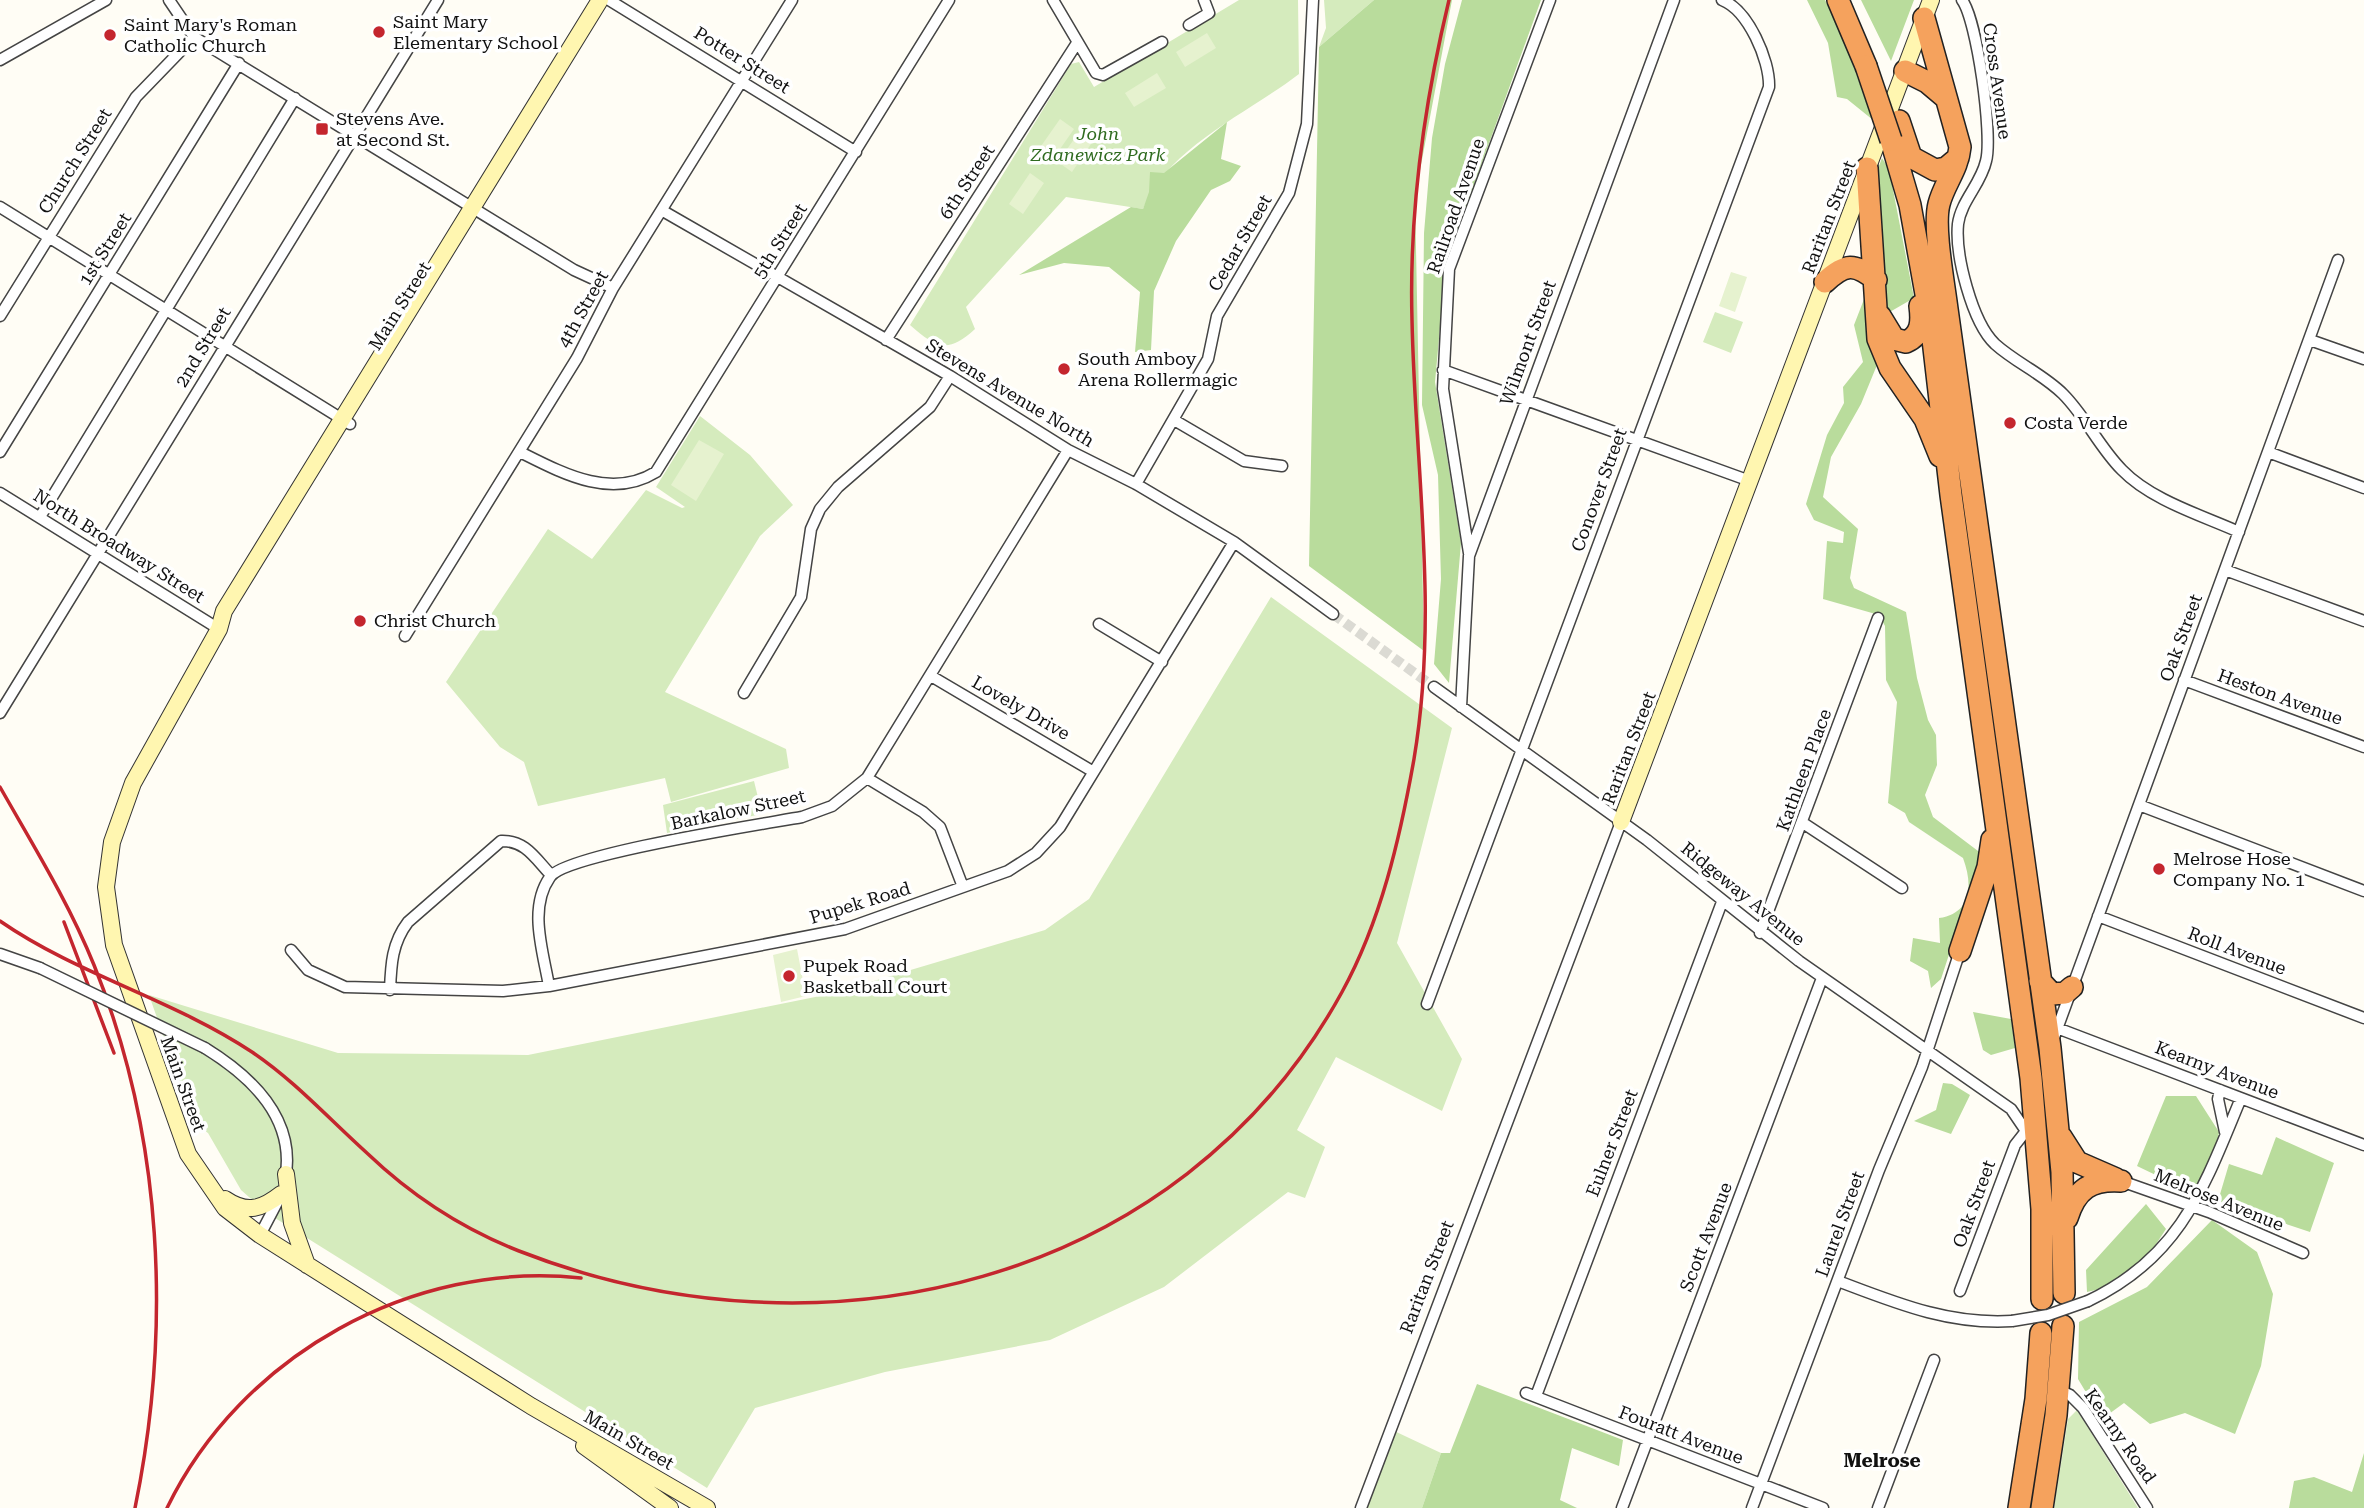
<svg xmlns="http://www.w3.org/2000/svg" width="2364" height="1508" viewBox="0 0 2364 1508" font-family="'Roboto Serif',serif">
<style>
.green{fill:#d5ebbd}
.forest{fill:#b9dc9c}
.pitch{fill:#e6f2cf}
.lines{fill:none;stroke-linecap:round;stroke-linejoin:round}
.street-tunnel{stroke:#dbdad3;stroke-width:10;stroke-dasharray:10 5;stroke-linecap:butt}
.street-casing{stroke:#444;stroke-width:13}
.secondary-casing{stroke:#333;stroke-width:18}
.highway-casing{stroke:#222;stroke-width:24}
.street{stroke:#fff;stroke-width:10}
.secondary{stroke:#fff6b0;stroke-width:16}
.highway{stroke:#f5a25d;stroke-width:21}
.rail{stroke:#c4262e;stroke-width:3.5}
.street-bridge-casing{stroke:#444;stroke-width:13;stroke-linecap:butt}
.highway-bridge-casing{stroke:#222;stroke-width:24;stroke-linecap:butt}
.street-bridge{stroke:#fff;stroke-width:10}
.highway-bridge{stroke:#f5a25d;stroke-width:21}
.poi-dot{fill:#c4262e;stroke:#fff;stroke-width:2.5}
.labels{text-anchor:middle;stroke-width:7;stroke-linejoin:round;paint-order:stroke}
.poi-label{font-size:18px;fill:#111;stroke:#fff;text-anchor:start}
.street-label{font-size:18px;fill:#111;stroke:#fff}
.park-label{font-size:18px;font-style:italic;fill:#2f6b1f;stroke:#fff}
.neighbourhood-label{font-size:19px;font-weight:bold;fill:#111;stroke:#fff}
</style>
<rect width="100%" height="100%" fill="#fffdf5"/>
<path class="green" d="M1239,0h59l1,74c-49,38 -132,74 -156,135l-77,-12 -100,110 9,22c-27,25 -39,19 -65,-4l161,-261 8,-2 15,25z
M1324,0h50l-55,47 7,-19z
M1715,312l28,10 -12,31 -28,-11z
M700,416l50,39 43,50 -33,31 -95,156 121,57 3,19 -118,34 -6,-24 -127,28 -14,-44 -24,-15 -54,-65 102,-153 44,30 54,-69 36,18 3,-1 -29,-20z
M1271,597l181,131 -55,215 65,116 -20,52 -106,-54 -39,73 28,17 -20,51 -17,-6 -124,95 -114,53 -165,32 -130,36 -48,80 -440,-275 -26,-23 -33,-57 -14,-10 -45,-128 189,58 190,2 302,-61 215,-64 44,-31z
M754,781l8,33 -95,19 -4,-28z
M2077,1410l61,98h-84l14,-89z
M1390,1429l51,24 -19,55h-61z"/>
<path class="forest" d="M1374,0h78l-37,197 9,454 -115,-85 10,-519z
M1462,0h79l-95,262 -11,120 26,161 -12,140 -15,-19 7,-85 -3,-104 -16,-70 2,-172 8,-95 13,-74z
M1807,0h18l15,29 33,91 -26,-21 -10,-2 -9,-54z
M1861,0h53l-23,61z
M1227,122l-6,37 20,7 -11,15 -19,9 -35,51 -22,50 -3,59 -16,2 5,-60 -31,-25 -45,-4 -45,12 112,-68 12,2 6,-17 1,-20 14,1z
M1882,158l7,11 25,129 -26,15 -14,-134z
M1868,289l9,76 -16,39 -30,53 -8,40 35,32 -8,49 4,10 52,24 11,66 11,42 8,15 1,30 -12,30 8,22 49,37 -41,125 -10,9 -3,-17 -18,-10 3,-23 27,5 -1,-25c33,-5 34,-33 24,-60l-54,-36 -4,-9 -17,-10 9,-101 -11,-22 -1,-54 -6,-11 -56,-16 4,-58 16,2 1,-11 -30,-12 -8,-16 21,-69 17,-32 -1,-16 20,-25 -9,-37z
M1973,1012l38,7 4,29 -24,7 -8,-5z
M1943,1083l9,1 18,11 -19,39 -37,-13 22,-11z
M2166,1096h30l23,36 -5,35 -21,26 -56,-27z
M2276,1137l58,26 -24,69 -92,-31 11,-37 33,11z
M2146,1204l20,25 -35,53 -44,10 -1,-22z
M2212,1220l45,32 16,42 -12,72 -26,68 -50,-21 -35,11 -26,-21 -22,16 -24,-40 1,-57 68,-35z
M1477,1384l146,56 -4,26 -47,-18 -12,52 17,8h-155l19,-55h9z
M2364,1453v55h-75l5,-27 20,-4 38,15z"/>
<path class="pitch" d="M1207,33l9,15 -31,19 -9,-15z
M1157,73l9,15 -32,19 -9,-14z
M1060,119l14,10 -21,30 -14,-10z
M1079,132l14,9 -21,31 -14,-10z
M1030,173l14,10 -21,31 -14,-10z
M1731,272l16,5 -12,35 -16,-6z
M699,440l25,14 -28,47 -25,-16z
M797,949l9,47 -25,6 -8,-47z"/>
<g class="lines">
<path class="street-tunnel" d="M1333,614l101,73"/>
<g class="street-casing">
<path id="street" d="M169,0l25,37 380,233 39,18
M609,0l247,152
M1053,0l43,73 7,2 59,-33
M1962,0c15,20 31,136 24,161 -5,23 -25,40 -28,63 -3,31 14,98 37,120 21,19 48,30 68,50 23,23 36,53 59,76 29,30 79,45 117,62
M1189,25l20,-12 -5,-13
M0,60l106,-60
M0,207l350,217
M663,211l287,165 118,74 68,34 98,58 99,72
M0,316l136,-219 58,-60
M886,340l191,-297
M2310,340l54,19
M1443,370l307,111
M1174,420l70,41 38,5
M0,452l239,-389
M520,452c42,21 91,48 136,20l293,-472
M2268,452l96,36
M1136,484l72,-125 9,-43 72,-123 18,-69 6,-124
M0,493l219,136
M40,517l255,-419
M1469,553l-26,-164 6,-120 101,-269
M2225,570l139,51
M1099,624l63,38
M405,636l172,-278 36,-70 179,-288
M931,676l161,95
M2184,680l180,67
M1434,687l213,153 152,121 212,148 15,22 -11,14 -55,146
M744,693l57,-96 10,-68 9,-20 18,-22 92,-80 20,-31
M1461,707l8,-151 205,-556
M0,713l438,-713
M867,778l56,34 17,15 23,60
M2139,805l225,86
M1803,823l99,65
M2098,916l266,102
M1760,933l118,-315
M291,950l17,20 37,17 158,4 46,-5 296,-57 163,-58 28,-18 24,-26 174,-285
M0,954l40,14
M549,986c-6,-35 -21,-78 1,-109 16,-23 214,-53 252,-60l30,-11 35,-28 201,-328
M390,990c1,-26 2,-47 18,-68l93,-81c24,-1 34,17 50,34
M1427,1004l342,-917c1,-27 -21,-77 -47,-87
M2057,1028l307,117
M2053,1040l285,-780
M205,1048c47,29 92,71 80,132
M2220,1090l-2,9 7,33
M2121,1181l88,31 94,41
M260,1235l21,-40
M1838,1281c58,22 111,44 174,40
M2088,1301c93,-44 116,-114 153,-203
M2059,1390l11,5 13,13 64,100
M1526,1393l297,115
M1536,1396l186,-494
M1361,1508l260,-686
M1622,1508l200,-530
M1752,1508l127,-338 43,-103 38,-116
M1878,1508l56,-148"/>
</g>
<g class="secondary-casing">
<path id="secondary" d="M600,0l-376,611 -5,18 -86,154 -21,59 -6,45 8,58 74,209 37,54 35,27 271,171 176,102
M1621,822l310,-822
M286,1174l6,49 15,42
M225,1199c22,15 37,10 56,-5
M584,1446l86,62"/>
</g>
<g class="highway-casing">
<path id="highway" d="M1838,0l28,66
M1924,18l36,129c-2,22 -16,37 -21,57 -6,23 5,80 8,105l103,739 12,124 2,121
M1905,71l22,11 19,16
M1899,121l12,36
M1891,140l19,65 21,117 20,173 80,583 11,131v90
M1911,157l24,13 11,-2 12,-10
M1867,168l11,171 12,29 35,51 15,37
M1825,282c20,-19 30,-19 51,-2
M1880,316l14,23 12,3c16,-7 16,-21 14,-36
M1960,951l28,-84 4,-27
M2040,981l12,13 13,-1 7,-6
M2061,1137l16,25 39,17
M2067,1218c9,-29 24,-39 54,-37
M2019,1508l17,-109 5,-66
M2042,1508l14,-93 7,-89"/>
</g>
<use href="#street" class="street"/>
<use href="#secondary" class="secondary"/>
<use href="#highway" class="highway"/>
<path class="rail" d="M0,787c33,58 69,116 94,178 69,171 78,363 41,543
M0,921c78,54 172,78 252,131 43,29 77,67 116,102 44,42 95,75 151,97 301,118 661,36 823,-259 39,-71 58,-154 72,-233 25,-149 1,-290 -2,-439 -3,-107 12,-216 37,-320
M64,922l50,131
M167,1508c74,-153 246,-248 414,-230"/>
<g class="street-bridge-casing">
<path id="street-bridge" d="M40,968l165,80
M2012,1321l36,-6 40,-14"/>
</g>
<g class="highway-bridge-casing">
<path id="highway-bridge" d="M1866,66l25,74"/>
</g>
<use href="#street-bridge" class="street-bridge"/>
<use href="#highway-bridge" class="highway-bridge"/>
</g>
<g class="poi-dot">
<circle cx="379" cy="32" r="7"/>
<circle cx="110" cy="35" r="7"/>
<rect x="315" y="122" width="14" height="14" rx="3.5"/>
<circle cx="1064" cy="369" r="7"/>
<circle cx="2010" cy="423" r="7"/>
<circle cx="360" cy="621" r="7"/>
<circle cx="2159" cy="869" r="7"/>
<circle cx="789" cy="976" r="7"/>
</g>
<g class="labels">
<g class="poi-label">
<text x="393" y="28">Saint Mary<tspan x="393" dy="21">Elementary School</tspan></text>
<text x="124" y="31">Saint Mary's Roman<tspan x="124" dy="21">Catholic Church</tspan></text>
<text x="336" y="125">Stevens Ave.<tspan x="336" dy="21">at Second St.</tspan></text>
<text x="1078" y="365">South Amboy<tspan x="1078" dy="21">Arena Rollermagic</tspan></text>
<text x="2024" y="429">Costa Verde</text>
<text x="374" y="627">Christ Church</text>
<text x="2173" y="865">Melrose Hose<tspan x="2173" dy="21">Company No. 1</tspan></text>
<text x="803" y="972">Pupek Road<tspan x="803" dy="21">Basketball Court</tspan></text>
</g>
<g class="street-label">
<text transform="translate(742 60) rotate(32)" y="6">Potter Street</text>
<text transform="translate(1997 81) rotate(82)" y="6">Cross Avenue</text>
<text transform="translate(75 161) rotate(-58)" y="6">Church Street</text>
<text transform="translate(967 182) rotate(-57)" y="6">6th Street</text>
<text transform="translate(1456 206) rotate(-71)" y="6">Railroad Avenue</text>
<text transform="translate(1829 217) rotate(-69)" y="6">Raritan Street</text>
<text transform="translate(780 241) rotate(-58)" y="6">5th Street</text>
<text transform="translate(1240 243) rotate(-60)" y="6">Cedar Street</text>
<text transform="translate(105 249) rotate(-58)" y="6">1st Street</text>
<text transform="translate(400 306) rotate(-58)" y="6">Main Street</text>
<text transform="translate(583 309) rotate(-61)" y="6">4th Street</text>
<text transform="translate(1528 343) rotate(-70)" y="6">Wilmont Street</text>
<text transform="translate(203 347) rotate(-59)" y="6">2nd Street</text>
<text transform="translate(1010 393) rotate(31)" y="6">Stevens Avenue North</text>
<text transform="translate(1599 490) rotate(-70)" y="6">Conover Street</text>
<text transform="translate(119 546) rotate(32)" y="6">North Broadway Street</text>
<text transform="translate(2181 638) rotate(-70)" y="6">Oak Street</text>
<text transform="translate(2280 697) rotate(20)" y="6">Heston Avenue</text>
<text transform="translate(1021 708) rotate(30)" y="6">Lovely Drive</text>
<text transform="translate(1629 748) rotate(-69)" y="6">Raritan Street</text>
<text transform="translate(1804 770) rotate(-70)" y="6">Kathleen Place</text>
<text transform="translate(738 810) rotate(-12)" y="6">Barkalow Street</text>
<text transform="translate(1743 894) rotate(39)" y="6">Ridgeway Avenue</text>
<text transform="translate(860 903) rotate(-17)" y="6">Pupek Road</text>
<text transform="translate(2237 951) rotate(21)" y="6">Roll Avenue</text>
<text transform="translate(2217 1070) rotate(21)" y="6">Kearny Avenue</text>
<text transform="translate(183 1084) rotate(70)" y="6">Main Street</text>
<text transform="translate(1612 1143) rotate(-69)" y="6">Eulner Street</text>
<text transform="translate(2219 1200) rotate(22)" y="6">Melrose Avenue</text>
<text transform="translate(1974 1204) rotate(-70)" y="6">Oak Street</text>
<text transform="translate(1840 1224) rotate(-70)" y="6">Laurel Street</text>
<text transform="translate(1706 1237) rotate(-69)" y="6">Scott Avenue</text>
<text transform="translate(1427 1277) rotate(-69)" y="6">Raritan Street</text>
<text transform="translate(1681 1435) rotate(21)" y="6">Fouratt Avenue</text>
<text transform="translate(2120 1436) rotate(55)" y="6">Kearny Road</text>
<text transform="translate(629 1440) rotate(30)" y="6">Main Street</text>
</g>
<g class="park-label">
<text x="1098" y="140">John<tspan x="1098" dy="21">Zdanewicz Park</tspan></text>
</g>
<g class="neighbourhood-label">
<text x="1882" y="1467">Melrose</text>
</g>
</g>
</svg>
